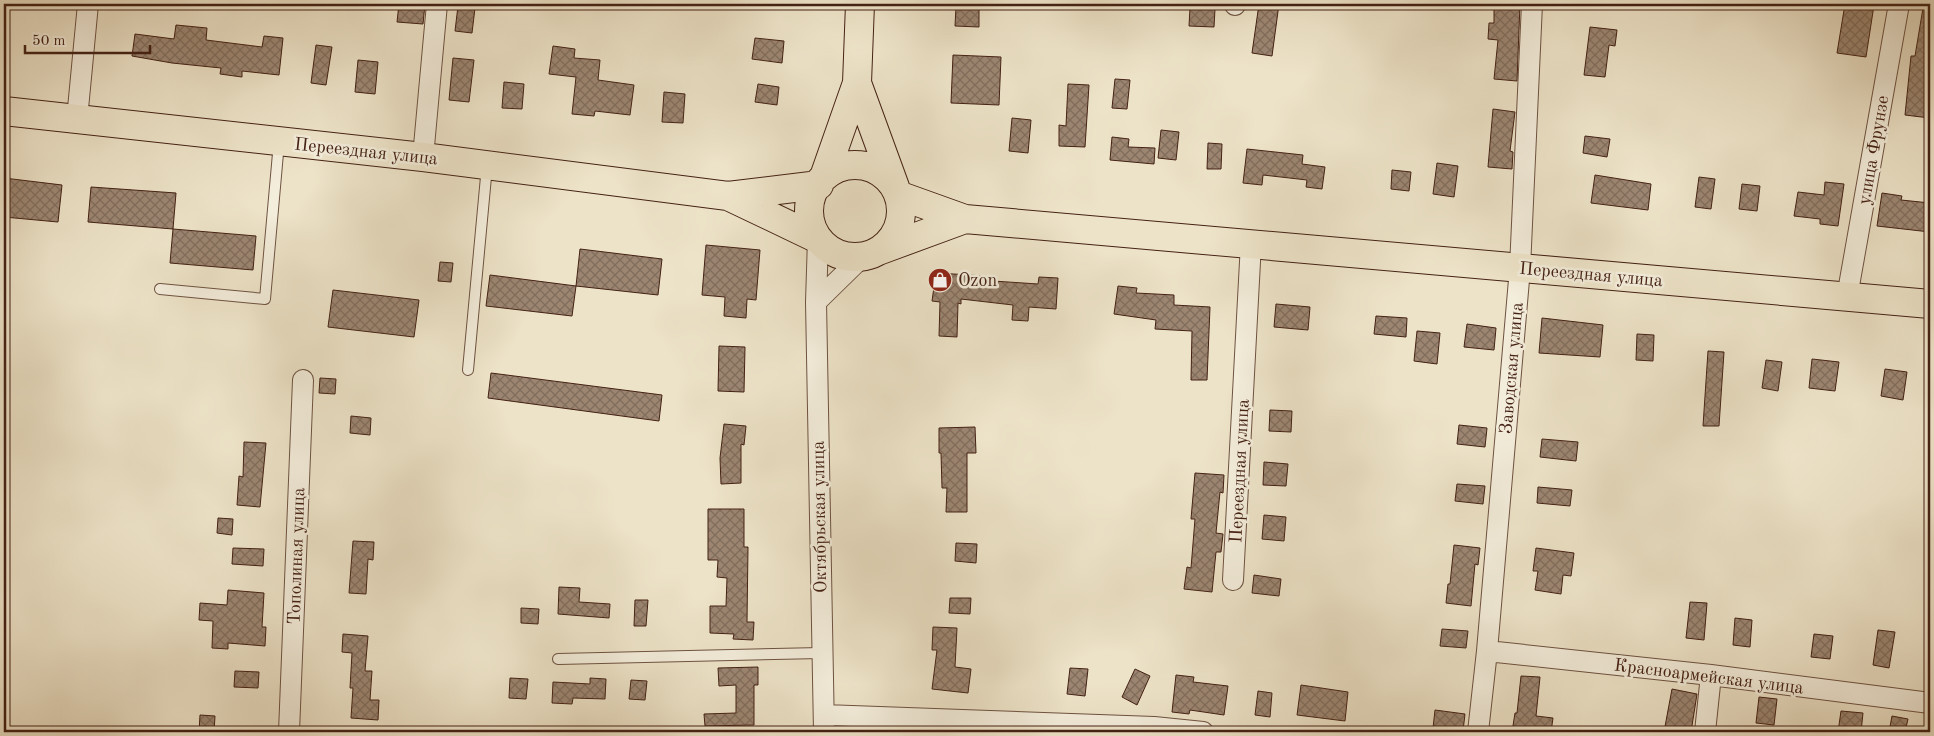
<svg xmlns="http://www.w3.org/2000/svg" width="1934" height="736" viewBox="0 0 1934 736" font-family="'Old Standard TT',serif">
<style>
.building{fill:url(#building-cross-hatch);stroke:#442114}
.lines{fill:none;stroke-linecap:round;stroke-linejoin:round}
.service-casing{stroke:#6e5241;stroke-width:12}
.minor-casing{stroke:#6e5241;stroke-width:22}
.primary-casing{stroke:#442114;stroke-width:30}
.service{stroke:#f3eddb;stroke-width:10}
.minor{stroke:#f3eddb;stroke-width:20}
.primary{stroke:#ede3c8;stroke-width:28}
.labels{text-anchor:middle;stroke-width:5;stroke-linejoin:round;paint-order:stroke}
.street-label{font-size:18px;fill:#442114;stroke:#f3eddb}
.poi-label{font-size:18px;fill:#442114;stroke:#f3eddb;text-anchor:start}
</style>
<defs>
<pattern id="building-cross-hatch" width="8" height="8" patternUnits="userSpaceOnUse" patternTransform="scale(1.25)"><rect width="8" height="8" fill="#9c8672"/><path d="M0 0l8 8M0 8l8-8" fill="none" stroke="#816d5c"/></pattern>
</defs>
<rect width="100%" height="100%" fill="#ede3c8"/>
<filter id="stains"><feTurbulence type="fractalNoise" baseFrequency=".004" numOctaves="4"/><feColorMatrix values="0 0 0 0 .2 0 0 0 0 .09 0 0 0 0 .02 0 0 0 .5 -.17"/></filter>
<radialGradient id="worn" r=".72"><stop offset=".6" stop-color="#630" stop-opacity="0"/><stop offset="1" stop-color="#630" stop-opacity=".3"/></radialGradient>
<path class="building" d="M399,4h26l-2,20 -26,-2z
M1259,4h20l-7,52 -20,-3z
M1494,4h26l-3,77 -23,-2 4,-39 -10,-1 1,-16h5z
M1845,4l29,1 -8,52 -29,-4z
M458,6l17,2 -3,25 -17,-2z
M956,7l23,2v18l-24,-1z
M1190,8l25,1 -1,18 -25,-1z
M1923,8h7v110l-25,-3 6,-59h4z
M176,25l31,3 -1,12 56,7 2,-11 19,2 -4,37 -37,-4v6l-22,-3 1,-6 -49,-5 -40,-7 3,-22 39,5z
M1590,27l27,3 -2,16 -6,-1 -4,32 -21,-2z
M755,38l29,3 -2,22 -30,-4z
M316,45l16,2 -6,38 -15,-2z
M553,46l22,3 -1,9 26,2 -2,20 36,5 -4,30 -35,-4 -1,5 -22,-2 4,-37 -27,-3z
M953,55l48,2 -2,48 -48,-2z
M453,58l21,2 -5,42 -20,-2z
M358,60l20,2 -3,32 -20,-2z
M1115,79l15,1 -3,29 -15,-1z
M504,82l20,2 -2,25 -20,-1z
M758,84l21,3 -2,18 -22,-3z
M1068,84l21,1 -4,62 -26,-1v-21l7,1z
M664,92l21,2 -2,29 -21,-1z
M1493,109l22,3 -5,39 3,1 -1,17 -24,-2z
M1012,118l19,2 -3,33 -19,-2z
M1161,130l18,2 -3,28 -18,-2z
M1585,136l25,3 -3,18 -24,-4z
M1112,137l17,2 -1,8 27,1 -1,16 -44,-4z
M1208,143l14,1 -1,25h-14z
M1247,149l56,6 -1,9 23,3 -3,22 -16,-2 1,-7 -44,-5 -1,10 -19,-2z
M1437,163l21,3 -4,31 -21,-3z
M1392,170l19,2 -2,19 -18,-2z
M1595,175l56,9 -3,26 -57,-7z
M1699,177l16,2 -4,30 -16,-2z
M4,178l58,7 -4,37 -54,-5z
M1825,182l19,2 -6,42 -18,-2v-5l-26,-3 4,-24 26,3z
M1742,184l18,2 -3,25 -18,-2z
M91,187l85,6 -3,36 -85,-7z
M1882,193l20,3 -1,4 29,3v29l-53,-6z
M173,229l83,7 -3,34 -83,-7z
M706,245l54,5 -4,50 -9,-1 -1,19 -22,-2 1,-19 -23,-2z
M580,249l82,10 -4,36 -82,-9z
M440,262l13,1 -2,19 -13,-1z
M936,273l35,2 22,2v4l45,3 1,-7 19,1 -2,31 -27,-2 -1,14 -16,-1 1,-15 -52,-6v5l-3,-1 -1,34 -18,-1 1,-34 -8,-1z
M490,275l86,11 -4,30 -86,-10z
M1118,286l19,2 -1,5 38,2v10l36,2 -3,73h-16l1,-49 -37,-2 1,-9 -42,-6z
M333,290l86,10 -5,37 -86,-10z
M1276,304l34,3 -2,23 -34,-3z
M1376,316l31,2 -1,19 -32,-3z
M1542,318l61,7 -3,32 -61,-4z
M1467,324l29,4 -2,22 -30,-3z
M1417,331l23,2 -3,31 -23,-3z
M1637,334l17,1 -1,26 -17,-1z
M719,346l26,1 -1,45 -26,-1z
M1708,351l16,1 -5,74h-16z
M1812,359l27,3 -4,29 -26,-3z
M1766,360l16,2 -4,29 -16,-3z
M1885,369l22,3 -4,28 -22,-4z
M491,373l171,22 -3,26 -171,-23z
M320,378l16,1 -1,15 -16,-1z
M1270,410l22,1 -1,21 -22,-1z
M351,416l20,2 -1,17 -20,-2z
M724,424l22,2 -2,19 -3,-1v39l-20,1 -1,-26z
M1459,425l28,3 -2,19 -28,-3z
M975,427l1,26h-9v59h-21l1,-24h-5l-1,-35h-2v-25z
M1542,439l36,3 -2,19 -36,-4z
M244,442l22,1 -6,64 -23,-2 2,-29 4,1z
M1264,462l24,2 -2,22 -23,-1z
M1195,473l29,2 -1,18 -3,-1 -4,41 7,1 -2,18h-5l-4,40 -28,-3 3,-22 4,1 4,-49h-4z
M1457,484l28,2 -2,18 -28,-3z
M1538,487l34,3 -2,16 -33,-3z
M708,509h36v38h4l-1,75h7l-1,18 -20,-1 1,-5 -24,-1v-27h16l1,-28 -10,-1 1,-17h-10z
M1264,515l22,2 -2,24 -22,-2z
M218,518l15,1 -1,16 -15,-2z
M353,541l21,1 -1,18 -5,-1 -2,35 -17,-1z
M956,543l21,1 -1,19 -21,-2z
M1454,545l26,3 -2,17 -3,-1 -4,42 -25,-3 2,-19h2z
M233,548l31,1 -1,17 -31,-2z
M1536,548l38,5 -3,23 -8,-1 -2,19 -26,-4 3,-19h-5z
M1254,575l27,4 -2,17 -27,-3z
M559,587l21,1 -1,14 31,2 -1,14 -51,-4z
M228,590l36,3 -2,34h4l-1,19 -37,-3v6l-16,-1 1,-27 -14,-1 1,-17 27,2z
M950,598h21l-1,16 -21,-1z
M635,600h13l-2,26h-12z
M1690,602l17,1 -3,37 -18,-2z
M521,608l18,1 -1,15 -17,-1z
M1735,618l17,2 -2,27 -17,-2z
M933,627l24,1 -2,39 16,2 -3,24 -36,-4 5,-39h-5z
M1442,629l26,2 -2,17 -26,-2z
M1878,630l17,2 -6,36 -16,-3z
M343,634l25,2 -3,35h7l-2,29h9l-1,20 -27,-2 2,-30h-3l2,-35 -10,-1z
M1814,634l19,2 -3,23 -19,-2z
M758,667v18h-4v40l-49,1 -1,-12 32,-1v-28l-17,1 -1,-18z
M1070,668l18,1 -3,27 -18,-2z
M1135,669l15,7 -13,29 -15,-8z
M235,671l24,1 -1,16 -24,-1z
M1176,675l18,2 -1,5 35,4 -4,29 -34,-5 -1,4 -17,-2z
M1521,676l19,1 -4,39 17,2 -2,14h-39l3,-19h2z
M510,678l18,1 -2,20 -17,-1z
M590,678l16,1 -1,20 -32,-1 -1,6 -20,-1 1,-21 37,2z
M631,680l16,1 -2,19 -16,-1z
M1301,685l47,7 -3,29 -48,-6z
M1672,689l25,5 -6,38h-27z
M1258,691l14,2 -2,24 -15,-2z
M1759,697l18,2 -3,26 -18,-2z
M1435,710l30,4 -2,17 -30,-3z
M1841,711l22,2 -2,19h-23z
M200,715l15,1 -1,16h-15z
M1892,716l16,3 -3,13h-16z"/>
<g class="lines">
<g class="service-casing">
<path id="service" d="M160,289l105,10 14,-157
M468,370l19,-204
M558,659l263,-6"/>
</g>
<g class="minor-casing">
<path id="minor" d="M1235,5v-1
M77,119l11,-115
M423,157l14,-153
M818,239l-2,63 8,430
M1847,297l52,-293
M816,302l46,-45
M1233,580l18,-337
M1487,651l224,24 219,28
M824,715l330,12 49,5
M289,732l14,-352
M1478,732l9,-81 33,-383 12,-264
M1705,732l6,-57"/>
</g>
<g class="primary-casing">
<path id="primary" d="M857,83l38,104
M4,111l419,46 305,39 91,-11
M809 211a46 46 0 1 1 92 0a46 46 0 1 1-92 0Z
M824,177l33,-94 3,-79
M898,195l67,24 965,85
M728,196l90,43
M878,251l87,-32"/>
</g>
<use href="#service" class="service"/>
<use href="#minor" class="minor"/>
<use href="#primary" class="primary"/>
</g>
<defs>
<g id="shop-disc" transform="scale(1.25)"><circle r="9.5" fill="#8f2418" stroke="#f3eddb"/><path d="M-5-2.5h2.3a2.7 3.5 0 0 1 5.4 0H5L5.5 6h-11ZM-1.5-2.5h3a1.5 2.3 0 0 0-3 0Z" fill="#fff"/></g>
</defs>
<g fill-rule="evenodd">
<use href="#shop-disc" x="940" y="280"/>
</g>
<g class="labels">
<g class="street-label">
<text transform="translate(1873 150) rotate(-80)" y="6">улица Фрунзе</text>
<text transform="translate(366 151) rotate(6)" y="6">Переездная улица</text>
<text transform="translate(1591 274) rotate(5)" y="6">Переездная улица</text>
<text transform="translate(1511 368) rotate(-85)" y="6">Заводская улица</text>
<text transform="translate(1239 471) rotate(-87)" y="6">Переездная улица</text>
<text transform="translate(819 517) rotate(-91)" y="6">Октябрьская улица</text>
<text transform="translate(296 556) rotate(-88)" y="6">Тополиная улица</text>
<text transform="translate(1709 676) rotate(7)" y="6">Красноармейская улица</text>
</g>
<g class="poi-label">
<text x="958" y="286">Ozon</text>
</g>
</g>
<rect width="1934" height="736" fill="none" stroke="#ede3c8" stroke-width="20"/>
<rect x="5" y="5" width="1924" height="726" fill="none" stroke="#442114" stroke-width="2.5"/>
<rect x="10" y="10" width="1914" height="716" fill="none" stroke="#442114"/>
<path d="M25 45v8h125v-8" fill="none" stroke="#442114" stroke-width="2.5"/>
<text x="32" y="45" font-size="15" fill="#442114" stroke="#f3eddb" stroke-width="4" paint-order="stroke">50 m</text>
<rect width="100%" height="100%" filter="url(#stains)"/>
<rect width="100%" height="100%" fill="url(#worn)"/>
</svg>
